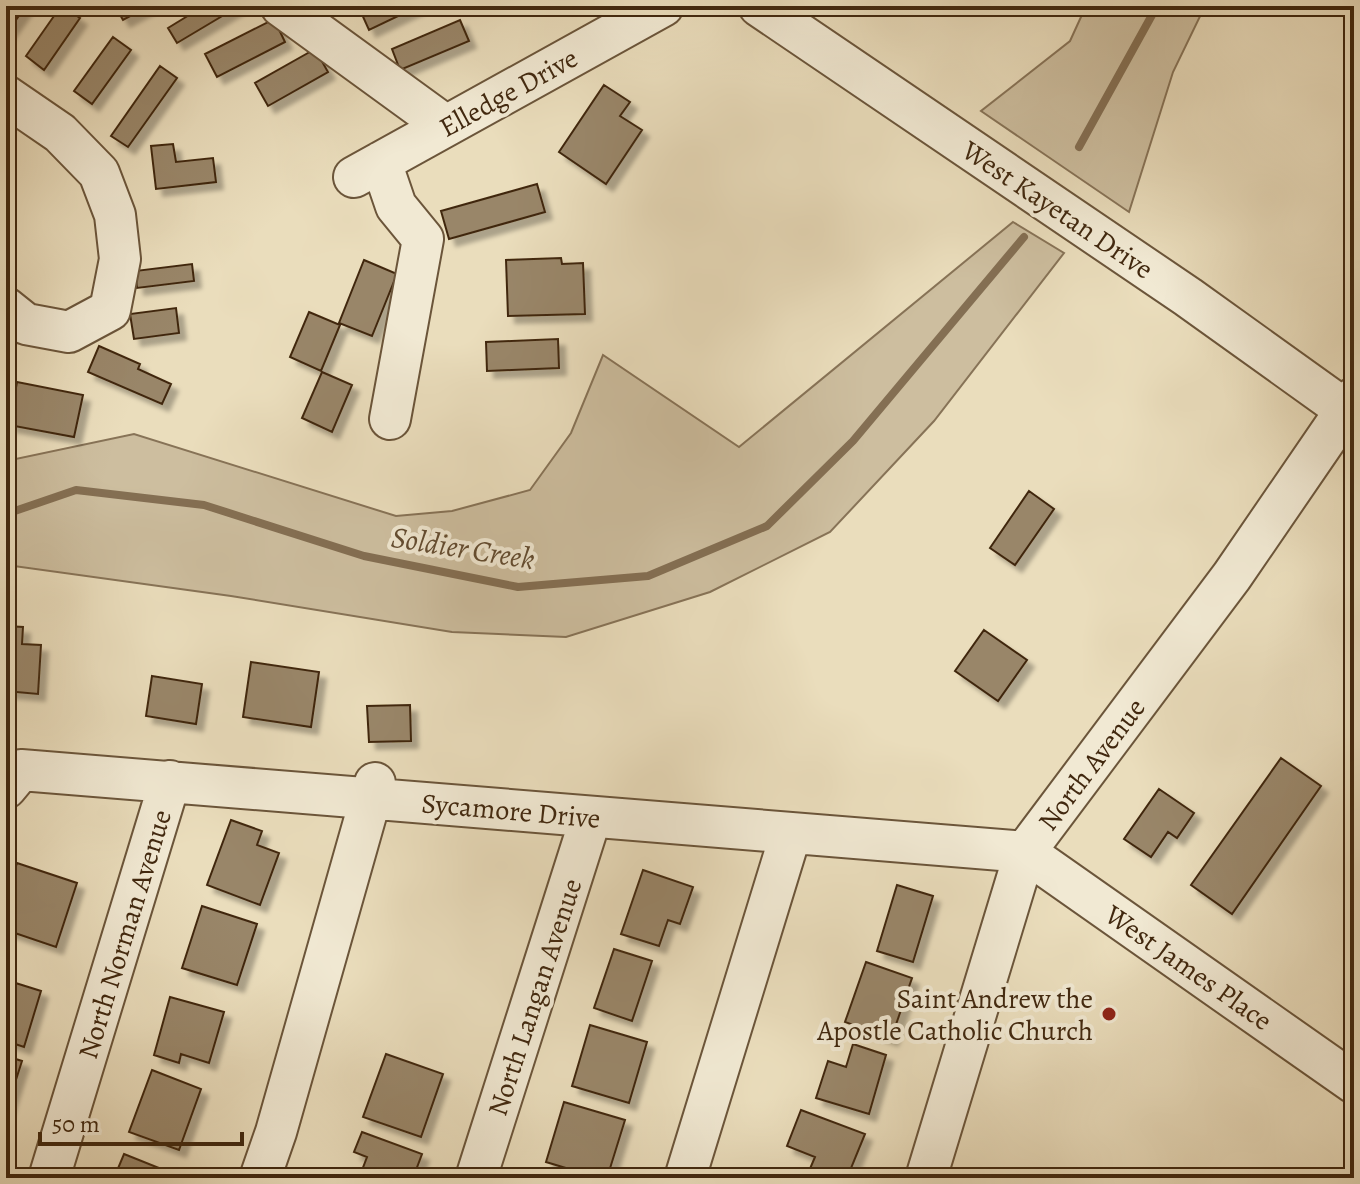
<svg xmlns="http://www.w3.org/2000/svg" width="1360" height="1184" viewBox="0 0 1360 1184" font-family="Alegreya,serif">
<style>
.green{fill:#cdbe9f;stroke:#877357;stroke-width:2}
.lines{fill:none;stroke-linecap:round;stroke-linejoin:round}
.stream{stroke:#846f53;stroke-width:8}
.building{fill:#998669;stroke:#41280f;stroke-width:2;filter:url(#shadow)}
.minor-casing{stroke:#6b553a;stroke-width:44}
.minor{stroke:#f1e9d3;stroke-width:40}
.poi-dot{fill:#8f2418;stroke:#f1e9d3;stroke-width:3}
.labels{text-anchor:middle;stroke-width:8;stroke-linejoin:round;paint-order:stroke}
.street-label{font-size:28px;fill:#41280f;stroke:#f1e9d3}
.poi-label{font-size:28px;fill:#41280f;stroke:#f1e9d3;text-anchor:end}
.water-label{font-size:30px;font-style:italic;fill:#634c31;stroke:#f1e9d3}
</style>
<defs>
<filter id="shadow"><feDropShadow dx="7" dy="7" stdDeviation="2" flood-color="#0004"/></filter>
</defs>
<rect width="100%" height="100%" fill="#eaddbc"/>
<filter id="stains"><feTurbulence type="fractalNoise" baseFrequency=".0025" numOctaves="4"/><feColorMatrix values="0 0 0 0 .2 0 0 0 0 .09 0 0 0 0 .02 0 0 0 .5 -.17"/></filter>
<radialGradient id="worn" r=".72"><stop offset=".6" stop-color="#630" stop-opacity="0"/><stop offset="1" stop-color="#630" stop-opacity=".3"/></radialGradient>
<path class="green" d="M1086,6h119l-32,66 -44,140 -148,-101 89,-70z
M1013,222l51,31 -130,168 -104,111 -120,60 -144,45 -114,-5 -221,-36 -217,-30 -8,4v-109l128,-27 262,82 56,-5 78,-21 41,-57 32,-78 136,92z"/>
<g class="lines">
<path class="stream" d="M1079,147l78,-141
M6,514l70,-24 128,15 160,51 154,31 130,-11 119,-50 86,-85 171,-204"/>
</g>
<path class="building" d="M6,6h20l-20,28z
M61,6l19,12 -36,52 -18,-14z
M115,6h34l-26,14z
M204,6h35l-62,37 -9,-15z
M368,6h51l-50,24 -9,-20z
M274,19l11,23 -68,35 -12,-23z
M460,20l9,21 -69,29 -8,-21z
M113,37l18,13 -39,54 -18,-13z
M315,49l13,23 -60,34 -13,-23z
M160,66l17,12 -49,69 -17,-11z
M604,85l26,17 -10,14 22,14 -36,54 -47,-32z
M173,144l3,18 37,-4 3,24 -60,7 -5,-43z
M537,184l8,28 -96,27 -8,-28z
M561,258l1,6 21,-1 2,51 -77,2 -2,-56z
M364,260l33,14 -25,62 -33,-13z
M192,264l2,17 -57,7 -2,-17z
M176,308l3,25 -45,6 -4,-25z
M309,312l31,13 -19,46 -31,-14z
M558,339l1,29 -72,3 -1,-29z
M99,346l41,18 -2,5 33,15 -9,20 -74,-32z
M322,372l30,13 -20,47 -30,-14z
M17,382l66,13 -9,42 -65,-12z
M1029,491l25,18 -39,56 -25,-17z
M6,626l17,1 -1,17 19,1 -3,49 -32,-3z
M984,630l43,30 -29,41 -43,-30z
M251,662l68,10 -8,55 -68,-10z
M152,676l50,8 -6,40 -50,-8z
M410,705l1,36 -42,1 -2,-36z
M1281,758l40,28 -89,128 -41,-29z
M1159,789l35,24 -17,25 -9,-6 -17,25 -27,-18z
M231,820l31,11 -5,14 22,8 -19,52 -53,-20z
M17,863l60,20 -21,64 -50,-17v-34z
M643,870l50,17 -13,37 -12,-4 -9,26 -38,-12z
M897,885l36,11 -20,66 -36,-11z
M202,906l55,18 -20,61 -55,-17z
M614,949l38,12 -20,60 -38,-13z
M866,962l46,16 -21,61 -46,-17z
M6,980l35,11 -17,56 -18,-6z
M170,997l54,15 -15,51 -28,-9 -2,9 -25,-8z
M590,1025l57,17 -18,61 -57,-17z
M853,1044l33,11 -17,59 -53,-16 12,-37 18,6z
M386,1054l57,20 -22,63 -58,-20z
M6,1056l16,5 -16,50z
M152,1070l49,19 -22,61 -50,-18z
M564,1102l61,18 -18,58h-8l-53,-16z
M801,1110l64,24 -18,44h-41l9,-21 -28,-11z
M362,1132l60,22 -9,24h-54l8,-21 -13,-5z
M124,1154l55,22 -1,2h-64z"/>
<g class="lines">
<g class="minor-casing">
<path id="minor" d="M281,6l165,120
M759,6l429,291 166,119
M6,96l54,37 39,40 16,42 5,44 -10,51 -41,22 -43,-8 -20,-16
M381,162l15,44 27,33 -33,180
M354,177l309,-171
M6,788l15,-18 1004,82 329,231
M49,1178l121,-397
M260,1178l16,-46 99,-349
M476,1178l115,-361
M685,1178l106,-345
M926,1178l99,-326 207,-276 122,-178"/>
</g>
<use href="#minor" class="minor"/>
</g>
<circle class="poi-dot" cx="1109" cy="1014" r="8"/>
<g class="labels">
<g class="street-label">
<text transform="translate(508 92) rotate(-29)" y="10">Elledge Drive</text>
<text transform="translate(1058 209) rotate(34)" y="10">West Kayetan Drive</text>
<text transform="translate(1091 764) rotate(-53)" y="10">North Avenue</text>
<text transform="translate(511 810) rotate(5)" y="10">Sycamore Drive</text>
<text transform="translate(124 934) rotate(-73)" y="10">North Norman Avenue</text>
<text transform="translate(1189 967) rotate(35)" y="10">West James Place</text>
<text transform="translate(534 997) rotate(-72)" y="10">North Langan Avenue</text>
</g>
<g class="poi-label">
<text x="1093" y="1008">Saint Andrew the<tspan x="1093" dy="32">Apostle Catholic Church</tspan></text>
</g>
<g class="water-label">
<text transform="translate(463 548) rotate(9)" y="10">Soldier Creek</text>
</g>
</g>
<rect width="1360" height="1184" fill="none" stroke="#eaddbc" stroke-width="32"/>
<rect x="8" y="8" width="1344" height="1168" fill="none" stroke="#41280f" stroke-width="4"/>
<rect x="16" y="16" width="1328" height="1152" fill="none" stroke="#41280f" stroke-width="2"/>
<path d="M40 1132v12h202v-12" fill="none" stroke="#41280f" stroke-width="4"/>
<text x="52" y="1132" font-size="24" fill="#41280f" stroke="#f1e9d3" stroke-width="6" paint-order="stroke">50 m</text>
<rect width="100%" height="100%" filter="url(#stains)"/>
<rect width="100%" height="100%" fill="url(#worn)"/>
</svg>
